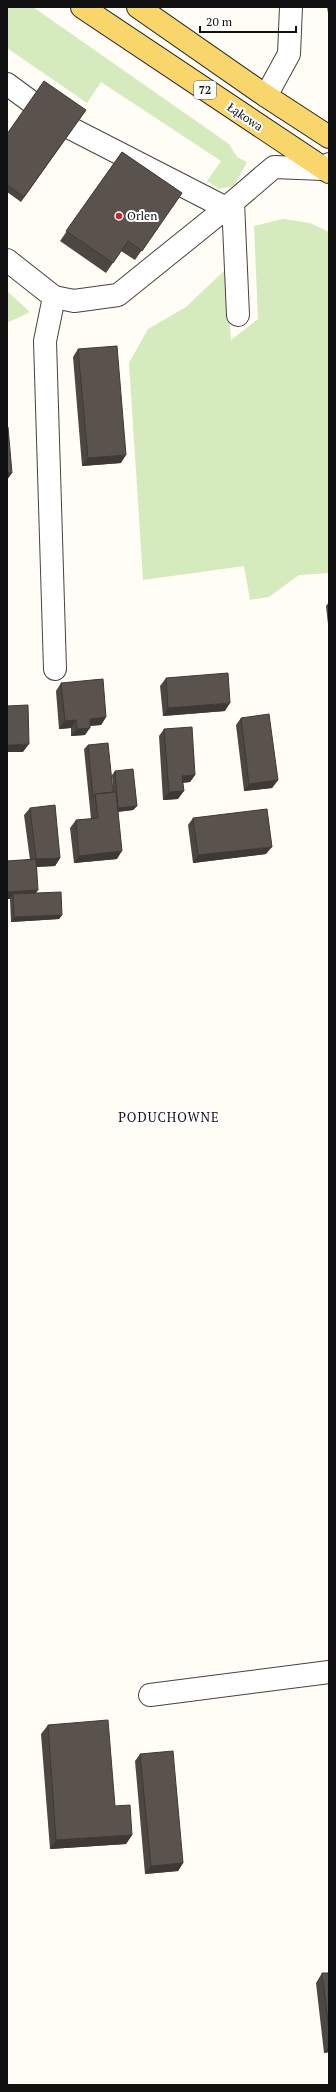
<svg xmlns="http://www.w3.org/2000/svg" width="336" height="2092" viewBox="0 0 336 2092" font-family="'PT Serif',serif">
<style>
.green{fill:#d5ebbd}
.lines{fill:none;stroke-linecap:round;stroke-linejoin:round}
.minor-casing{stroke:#444;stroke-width:24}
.major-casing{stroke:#222;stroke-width:24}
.minor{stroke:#fff;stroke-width:22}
.major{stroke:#f9d66b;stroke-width:22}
.wall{fill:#4d4742}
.shaded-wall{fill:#3f3936}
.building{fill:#5a524d;stroke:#3f3936}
.poi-dot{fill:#c4262e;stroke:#fff;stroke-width:1.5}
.labels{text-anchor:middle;stroke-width:4;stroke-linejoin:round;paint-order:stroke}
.shield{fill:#fff;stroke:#585858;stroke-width:1}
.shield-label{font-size:11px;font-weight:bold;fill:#111}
.street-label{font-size:12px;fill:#111;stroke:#fff}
.poi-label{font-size:12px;fill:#111;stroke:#fff;text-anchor:start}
.neighbourhood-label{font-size:13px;letter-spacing:1px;fill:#111;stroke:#fff}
</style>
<rect width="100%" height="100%" fill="#fffdf5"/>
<path class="green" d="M7,7h26l196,137 8,13 10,5 -13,24 -15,3 -12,-8 14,-20 -120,-79 -14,21 -80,-55z
M283,219l27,4 19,9v341l-30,2 -30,22 -19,3 -6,-34 -101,14 -14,-217 19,-34 38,-22 39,-37 6,70 27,-21 -4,-93z
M7,291l23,21 -23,11z"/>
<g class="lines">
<g class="minor-casing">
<path id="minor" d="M7,84l23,17
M266,96l23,-42 2,-47
M72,129l154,79
M233,202l5,113
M7,260l47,37 20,4 44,-6 108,-87 48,-41 49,2 6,-5
M54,297l-9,44 10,328
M150,1695l179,-23"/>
</g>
<g class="major-casing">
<path id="major" d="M82,7l247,165
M138,7l128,89 63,41"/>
</g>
<use href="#minor" class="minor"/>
<use href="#major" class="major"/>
</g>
<path class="wall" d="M327,7h2v5l-1,1z
M86,110l-65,92 -14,-10v-58z
M122,152l60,41 -47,67 -14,-9 -15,22 -46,-32z
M78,349l43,114 -39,3 -9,-109z
M329,602v31l-3,-27z
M166,678l59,33 -62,5 -3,-30z
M61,683l45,34 -5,8 -11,1 -5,9 -14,1v-8l-12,1 -3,-38z
M241,718l37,62 -6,8 -28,3 -8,-66z
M164,729l31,46 -5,7 -7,1 -5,16 -15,1 -4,-64z
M88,745l25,47 -1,-17 3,-4 22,35 -4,4 -15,2 -1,47 -43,4 -4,-35 6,-8 15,-1 -7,-70z
M30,808l30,50 -5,8 -18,1 -1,26 26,22 -3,4 -48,3 -1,-23h-3v-38l23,-1 -6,-45z
M193,818l73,36 -73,9 -5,-38z
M48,1725l67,81 17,29 -6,9 -76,5 -9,-115z
M140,1754l43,109 -5,8 -33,3 -10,-113z
M322,1973h7v79l-5,1 -8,-70z"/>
<path class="shaded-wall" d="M126,455l-5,8 -39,3 6,-8z
M7,473h5l-5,7z
M230,703l-5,8 -62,5 5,-8z
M106,717l-5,8 -17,1 6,-7z
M76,720l-5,8 -12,1 6,-8z
M90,728l-5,7 -14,1 6,-7z
M29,744l-6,8h-16v-7z
M195,775l-5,7 -13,1 5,-7z
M278,780l-6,8 -28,3 5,-7z
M184,791l-6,8 -15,1 6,-8z
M137,806l-4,4 -18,2 3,-4z
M272,847l-6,7 -73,9 5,-8z
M122,851l-5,8 -43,4 5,-7z
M60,858l-5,8 -24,1 5,-8z
M38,890l-5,8 -20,-4 -3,5h-3v-7z
M62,915l-3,4 -48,3 3,-5z
M132,1835l-6,9 -76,5 6,-9z
M183,1863l-5,8 -33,3 6,-8z
M329,2046v6l-5,1z"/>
<path class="building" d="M44,81l42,29 -62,87 -17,-12v-51z
M122,152l60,41 -40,58 -14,-10 -15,22 -47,-32z
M117,346l9,109 -38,3 -10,-109z
M7,427h1l4,46h-5z
M228,673l2,30 -62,5 -2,-30z
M103,679l3,38 -16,2v9l-13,1 -1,-9 -11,1 -4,-38z
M28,705l1,39 -22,1v-39z
M269,714l9,66 -29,4 -8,-66z
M192,727l3,48 -13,1 2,15 -15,1 -5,-63z
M108,743l5,49 -18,2 -2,3 -5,-52z
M133,769l4,37 -19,2 -3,-37z
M116,792l6,59 -43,5 -3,-36 22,-2 -3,-24z
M55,805l5,53 -24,1 -6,-51z
M267,809l5,38 -74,8 -5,-37z
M36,859l2,31 -31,2v-31z
M61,892l1,23 -48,2 -1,-23z
M108,1720l7,86 15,-1 2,30 -76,5 -8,-115z
M173,1751l10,112 -32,3 -11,-112z
M322,1973h7v57z"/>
<circle class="poi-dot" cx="119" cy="216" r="4"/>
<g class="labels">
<rect class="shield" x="194" y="81" width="22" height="18" rx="3"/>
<g class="shield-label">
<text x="205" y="94">72</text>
</g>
<g class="street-label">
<text transform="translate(245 117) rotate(34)" y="4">Łąkowa</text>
</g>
<g class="poi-label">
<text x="127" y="220">Orlen</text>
</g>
<g class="neighbourhood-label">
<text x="169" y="1122">PODUCHOWNE</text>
</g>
</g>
<rect width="336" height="2092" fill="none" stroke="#111111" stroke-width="16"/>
<path d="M200 26v6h96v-6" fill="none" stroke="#111111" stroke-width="2"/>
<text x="206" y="26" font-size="12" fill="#111111" stroke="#ffffff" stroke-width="3" paint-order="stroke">20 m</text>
</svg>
